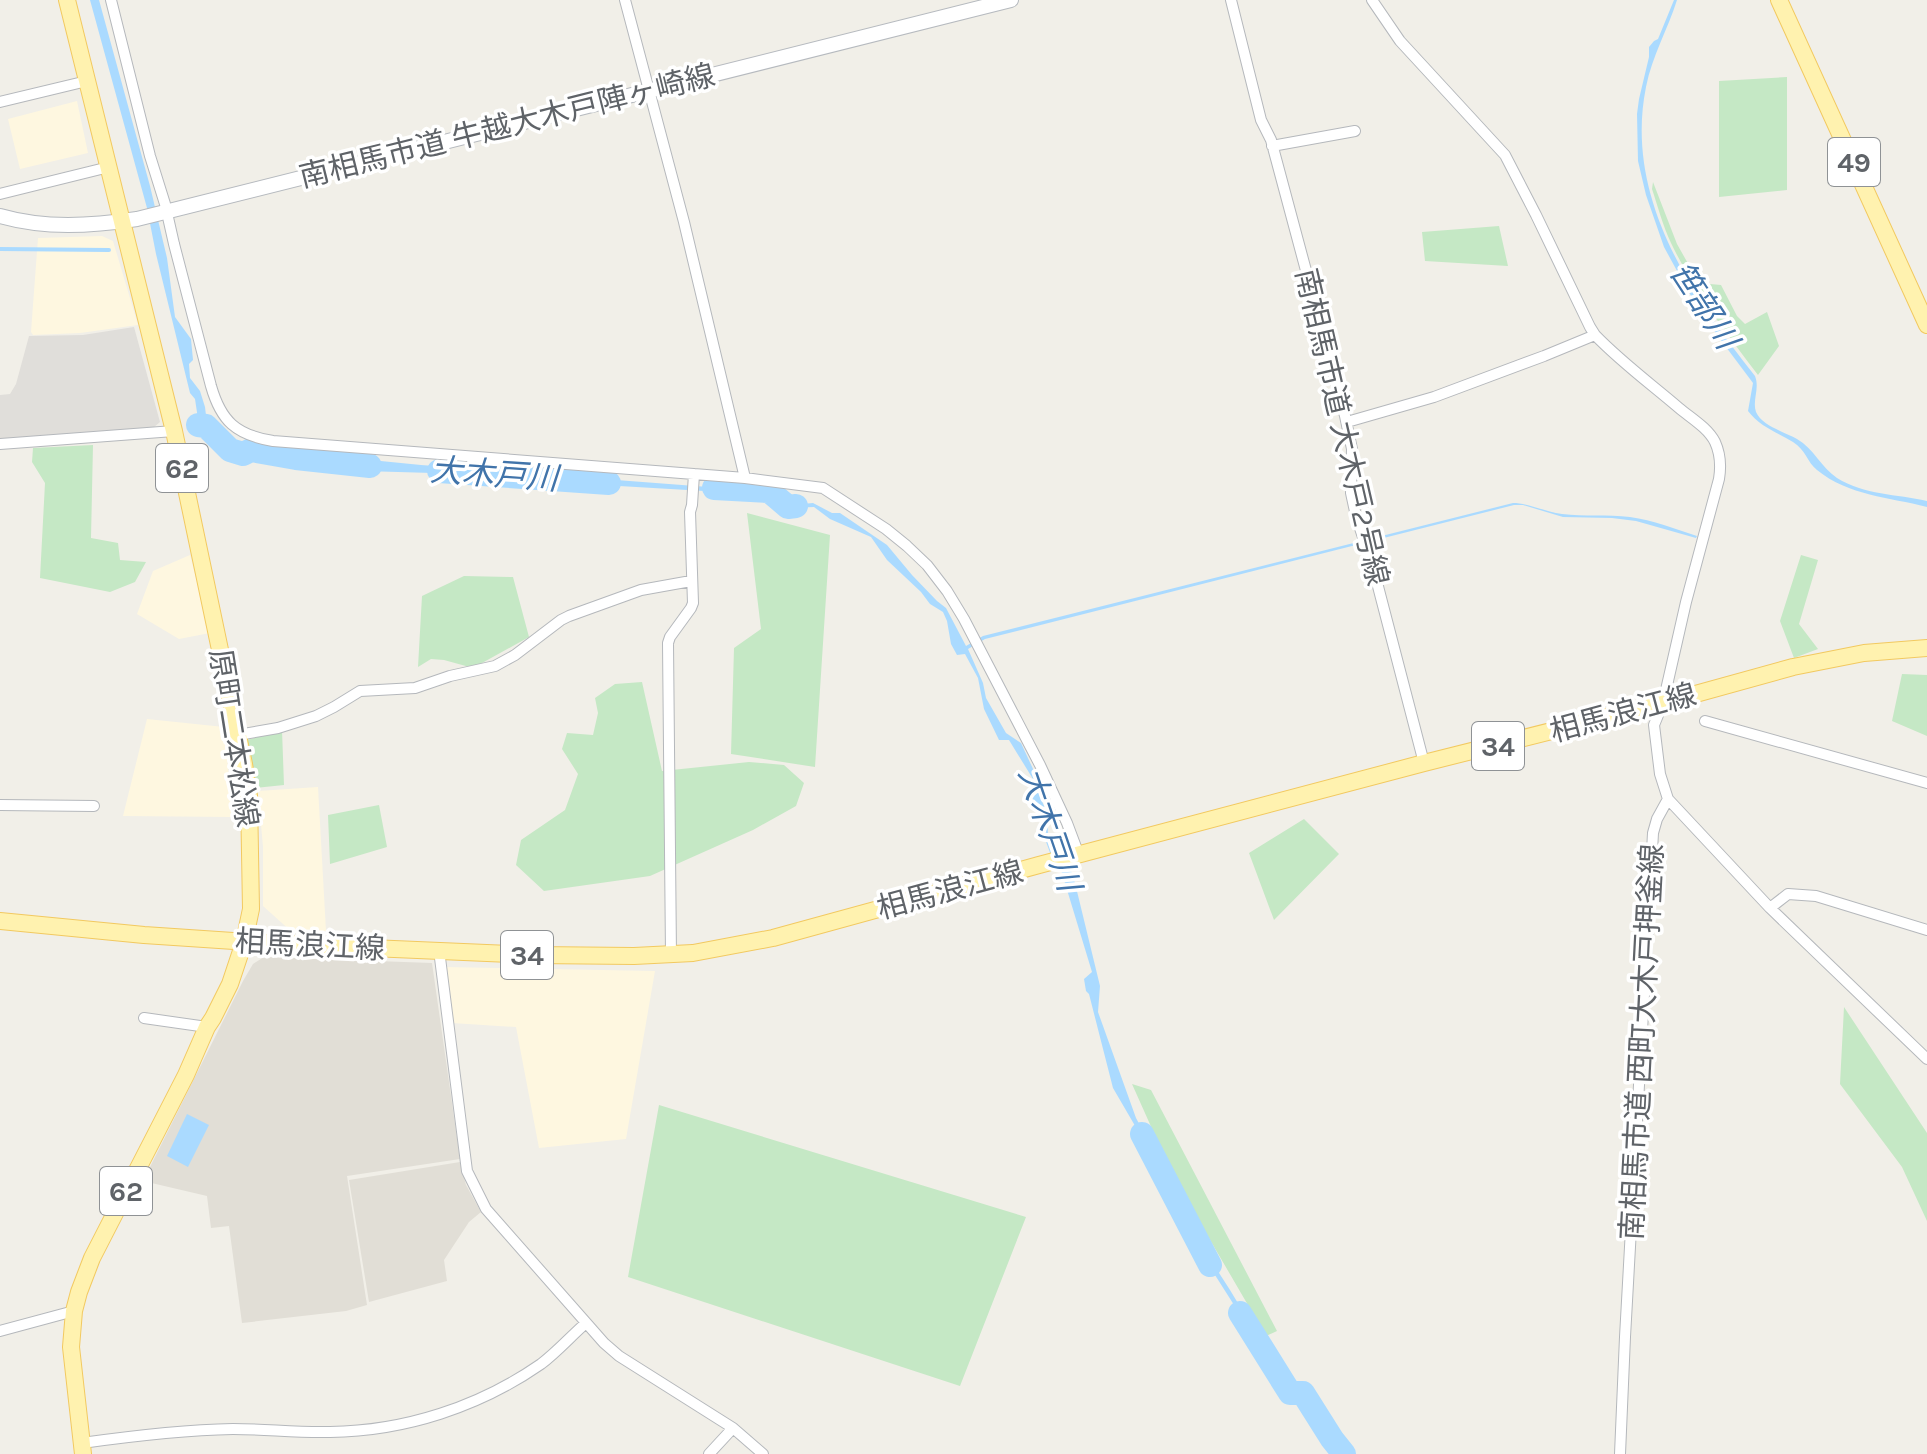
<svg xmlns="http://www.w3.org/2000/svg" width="1927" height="1454" viewBox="0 0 1927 1454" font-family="Karla,'Noto Sans JP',sans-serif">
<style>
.commercial{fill:#fef7e0}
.industrial{fill:#e0deda}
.education{fill:#e1ded6}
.green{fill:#c5e8c5}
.water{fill:#aadaff}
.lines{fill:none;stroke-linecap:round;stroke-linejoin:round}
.stream{stroke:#aadaff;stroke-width:4}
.river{stroke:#aadaff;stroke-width:24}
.street-casing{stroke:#b5b8bc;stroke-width:12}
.secondary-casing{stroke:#b6babf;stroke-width:16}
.primary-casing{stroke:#f2c960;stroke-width:18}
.street{stroke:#fff;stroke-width:10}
.secondary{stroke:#fff;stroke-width:14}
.primary{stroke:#fff2af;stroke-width:16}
.labels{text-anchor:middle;stroke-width:7;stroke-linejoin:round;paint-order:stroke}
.shield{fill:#fff;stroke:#8f9295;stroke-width:2}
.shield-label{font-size:28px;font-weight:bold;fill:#5f6368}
.street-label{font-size:30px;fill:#5f6368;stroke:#fff}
.water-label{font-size:32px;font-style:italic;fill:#4174aa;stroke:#fff}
</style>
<rect width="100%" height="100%" fill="#f1efe8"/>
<path class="commercial" d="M77,101l11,52 -68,16 -12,-50z
M102,236l11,5 25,84 -58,8 -47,2 -2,-3 7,-94z
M190,555l20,78 -31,6 -42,-25 16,-43z
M147,719l77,8 9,90 -110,-1z
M318,787l8,144 -33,2 -30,-27v-59l-5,-56z
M444,967l211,4 -29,168 -87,9 -23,-121 -64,-4z"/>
<path class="industrial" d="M134,327l26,95 -6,5 -154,12v-44l10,-1 6,-10 13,-48 54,-1z"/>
<path class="education" d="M264,957l168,6 28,196 -113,17 20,129 -21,6 -104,12 -13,-97 -18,2 -4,-32 -64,-15 100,-200 10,-17z
M460,1162l6,23 15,27 -12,10 -25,38 3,21 -78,21 -20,-122z"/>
<path class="green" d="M1787,77v113l-68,7v-116z
M1653,182l24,62 22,39 22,2 16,31 8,8 22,-12 12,34 -21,29c-32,-42 -64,-84 -87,-132 -8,-17 -13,-36 -19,-54z
M1499,226l9,40 -83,-5 -3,-29z
M93,445l-2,93 27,5 2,17 26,2 -11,20 -25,10 -70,-14 5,-95 -13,-21 1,-14z
M747,513l83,22 -15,232 -84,-13 3,-106 27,-19z
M1801,555l17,5 -19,64 19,25 -24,9 -14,-37z
M464,576l49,1 16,60 -56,31 -29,-8 -13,-1 -13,8 4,-71z
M1902,674l25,1v61l-35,-15z
M642,682l20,89 87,-9 35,3 20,18 -8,23 -43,24 -103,46 -106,15 -28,-26 5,-25 44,-30 13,-36 -16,-25 5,-16 26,2 5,-22 -3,-15 20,-14z
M282,730l2,55 -29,3 -8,-48z
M379,805l8,42 -57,17 -2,-49z
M1304,819l35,35 -65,66 -25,-67z
M1844,1007l83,126v88l-25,-54 -62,-83z
M1132,1084l19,6 126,241 -11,5 -92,-158z
M659,1105l367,112 -66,169 -332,-109z"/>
<path class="water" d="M90,0h9l51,186 17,72 8,59 16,22 2,21 -4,4 1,14 10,13 5,16 2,17 31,29 13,-7 29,5 141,14 352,27 18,13 22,-2 19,10h8l47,32 25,30 25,26 9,7 20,38 17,-10 530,-133c16,0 32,9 49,11 22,3 45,0 68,3 23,3 45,12 67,19l-1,2 -60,-17 -24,-3 -49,-1 -40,-12h-9l-529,134 -17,10 15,34 3,15 20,35 15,10 19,41 -1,10 8,19 1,21 8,19 5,-15 14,45 25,103 -2,26 38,106 40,74v14l54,84 62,103 4,-1 2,-6h3l46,68h-5l-18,-23 -22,-35 -12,-3 -117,-184 -14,-42 -46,-79 -24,-94 -3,-3 -2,-12 8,-7 -31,-102 -9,-12 -7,-19 -4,-20 -9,-20 1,-20 -24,-39h-10l-15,-31 -6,-31 -13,-24 -8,1 -6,-11 -4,-23 -4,-9 -13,-8 -9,-12 -34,-32 -16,-23 -41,-18 -16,-12 -24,1 -17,-13 -171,-10 -61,-10 -56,3 -6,-8 -11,4 -105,-3 -38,-13 -15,5 -60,-10 -7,5 -20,-9 -25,-30 -3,-20 -5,-6 -34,-139 -9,-46z
M1674,0h3c-9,29 -25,56 -31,87 -22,109 44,207 109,289 5,13 -3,24 1,36 6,14 29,20 41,27 17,10 24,28 40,39 27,17 60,16 90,23v6c-38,-10 -78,-11 -110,-37 -10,-8 -11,-20 -24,-28 -16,-10 -33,-15 -45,-31l5,-28 -36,-48 -29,-44 -24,-44 -18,-52 -8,-34 -1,-47 2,-15 10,-42v-10l5,-6 4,-2z
M187,1114l22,11 -21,42 -21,-11z"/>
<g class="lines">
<path class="stream" d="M0,249l109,1"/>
<path class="river" d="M198,425l8,1 24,24 13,4 8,-4 45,8 74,8
M439,471l170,12
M714,488l55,3 19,16 8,-1
M1142,1134l68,131
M1240,1313l50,80h13l29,46 12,15"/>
<g class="street-casing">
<path id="street" d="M111,0l39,156 15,48 9,40 37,142c10,35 25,49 62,55l472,37 78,10 63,41 21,17 20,19 20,26 17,28 76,146 27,58 12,32
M625,0l59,222 61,256
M1231,0l30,120 10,20 74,276 7,33 -1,44 5,23 18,55 50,192
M1372,0l28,41 105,114 31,60 54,112 5,8c26,27 56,49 84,73 12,10 29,20 36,34 5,11 6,25 4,37l-33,123 -23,101 -9,22 6,49 8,25 -11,20 -4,14 -28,504 -5,117
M0,102l87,-21
M1272,146l83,-15
M0,194l109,-27
M1347,422l87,-25 110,-41 51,-21
M0,444l174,-13
M1705,721l222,62
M238,735l40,-7 38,-12 18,-9 26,-16 55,-3 35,-12 45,-10 20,-11 46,-35 8,-4 72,-26 50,-9
M1668,799l102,109 157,151
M0,805l94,1
M1770,908l18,-14 28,2 111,34
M439,950l28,221 19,38 118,134 15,13 114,72 30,26
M671,955l-3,-312 2,-6 21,-29 2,-5 -3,-91 2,-7 2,-31
M144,1018l63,9
M0,1331l74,-20
M82,1443c50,-7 100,-13 151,-14 32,0 65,4 97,3 75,-1 149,-25 211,-68 16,-12 30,-28 45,-41
M709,1454l24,-26"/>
</g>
<g class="secondary-casing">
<path id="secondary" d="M0,216c45,13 91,10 137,3l874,-219"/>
</g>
<g class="primary-casing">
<path id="primary" d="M67,0l107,431 70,333 5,32 2,113 -7,33 -14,42 -17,34 -6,9 -21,48 -94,183 -13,34 -5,19 -3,36 12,107
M1779,0l148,325
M0,921l144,14 134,9 256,11 100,1 59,-3 80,-15 266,-73 385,-102 239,-60 130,-36 71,-14 63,-5"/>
</g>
<use href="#street" class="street"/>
<use href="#secondary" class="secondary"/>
<use href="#primary" class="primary"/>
</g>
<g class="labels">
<g class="shield">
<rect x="1828" y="138" width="52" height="48" rx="6"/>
<rect x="156" y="444" width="52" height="48" rx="6"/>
<rect x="1472" y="722" width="52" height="48" rx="6"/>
<rect x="501" y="931" width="52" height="48" rx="6"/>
<rect x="100" y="1167" width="52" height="48" rx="6"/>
</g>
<g class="shield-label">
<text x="1854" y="172">49</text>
<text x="182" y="478">62</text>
<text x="1498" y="756">34</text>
<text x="527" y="965">34</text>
<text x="126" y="1201">62</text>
</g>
<g class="street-label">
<text transform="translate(507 126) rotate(-14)" y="10">南相馬市道 牛越大木戸陣ヶ崎線</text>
<text transform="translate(1342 427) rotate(77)" y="10">南相馬市道 大木戸2号線</text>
<text transform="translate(1623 713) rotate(-15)" y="10">相馬浪江線</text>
<text transform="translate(234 738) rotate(81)" y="10">原町二本松線</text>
<text transform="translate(950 890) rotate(-15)" y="10">相馬浪江線</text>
<text transform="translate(310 945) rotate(3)" y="10">相馬浪江線</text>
<text transform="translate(1642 1042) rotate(-87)" y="10">南相馬市道 西町大木戸押釜線</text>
</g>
<g class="water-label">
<text transform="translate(1704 305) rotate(57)" y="11">笹部川</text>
<text transform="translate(494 474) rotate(4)" y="11">大木戸川</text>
<text transform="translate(1050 829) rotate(71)" y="11">大木戸川</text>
</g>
</g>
</svg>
